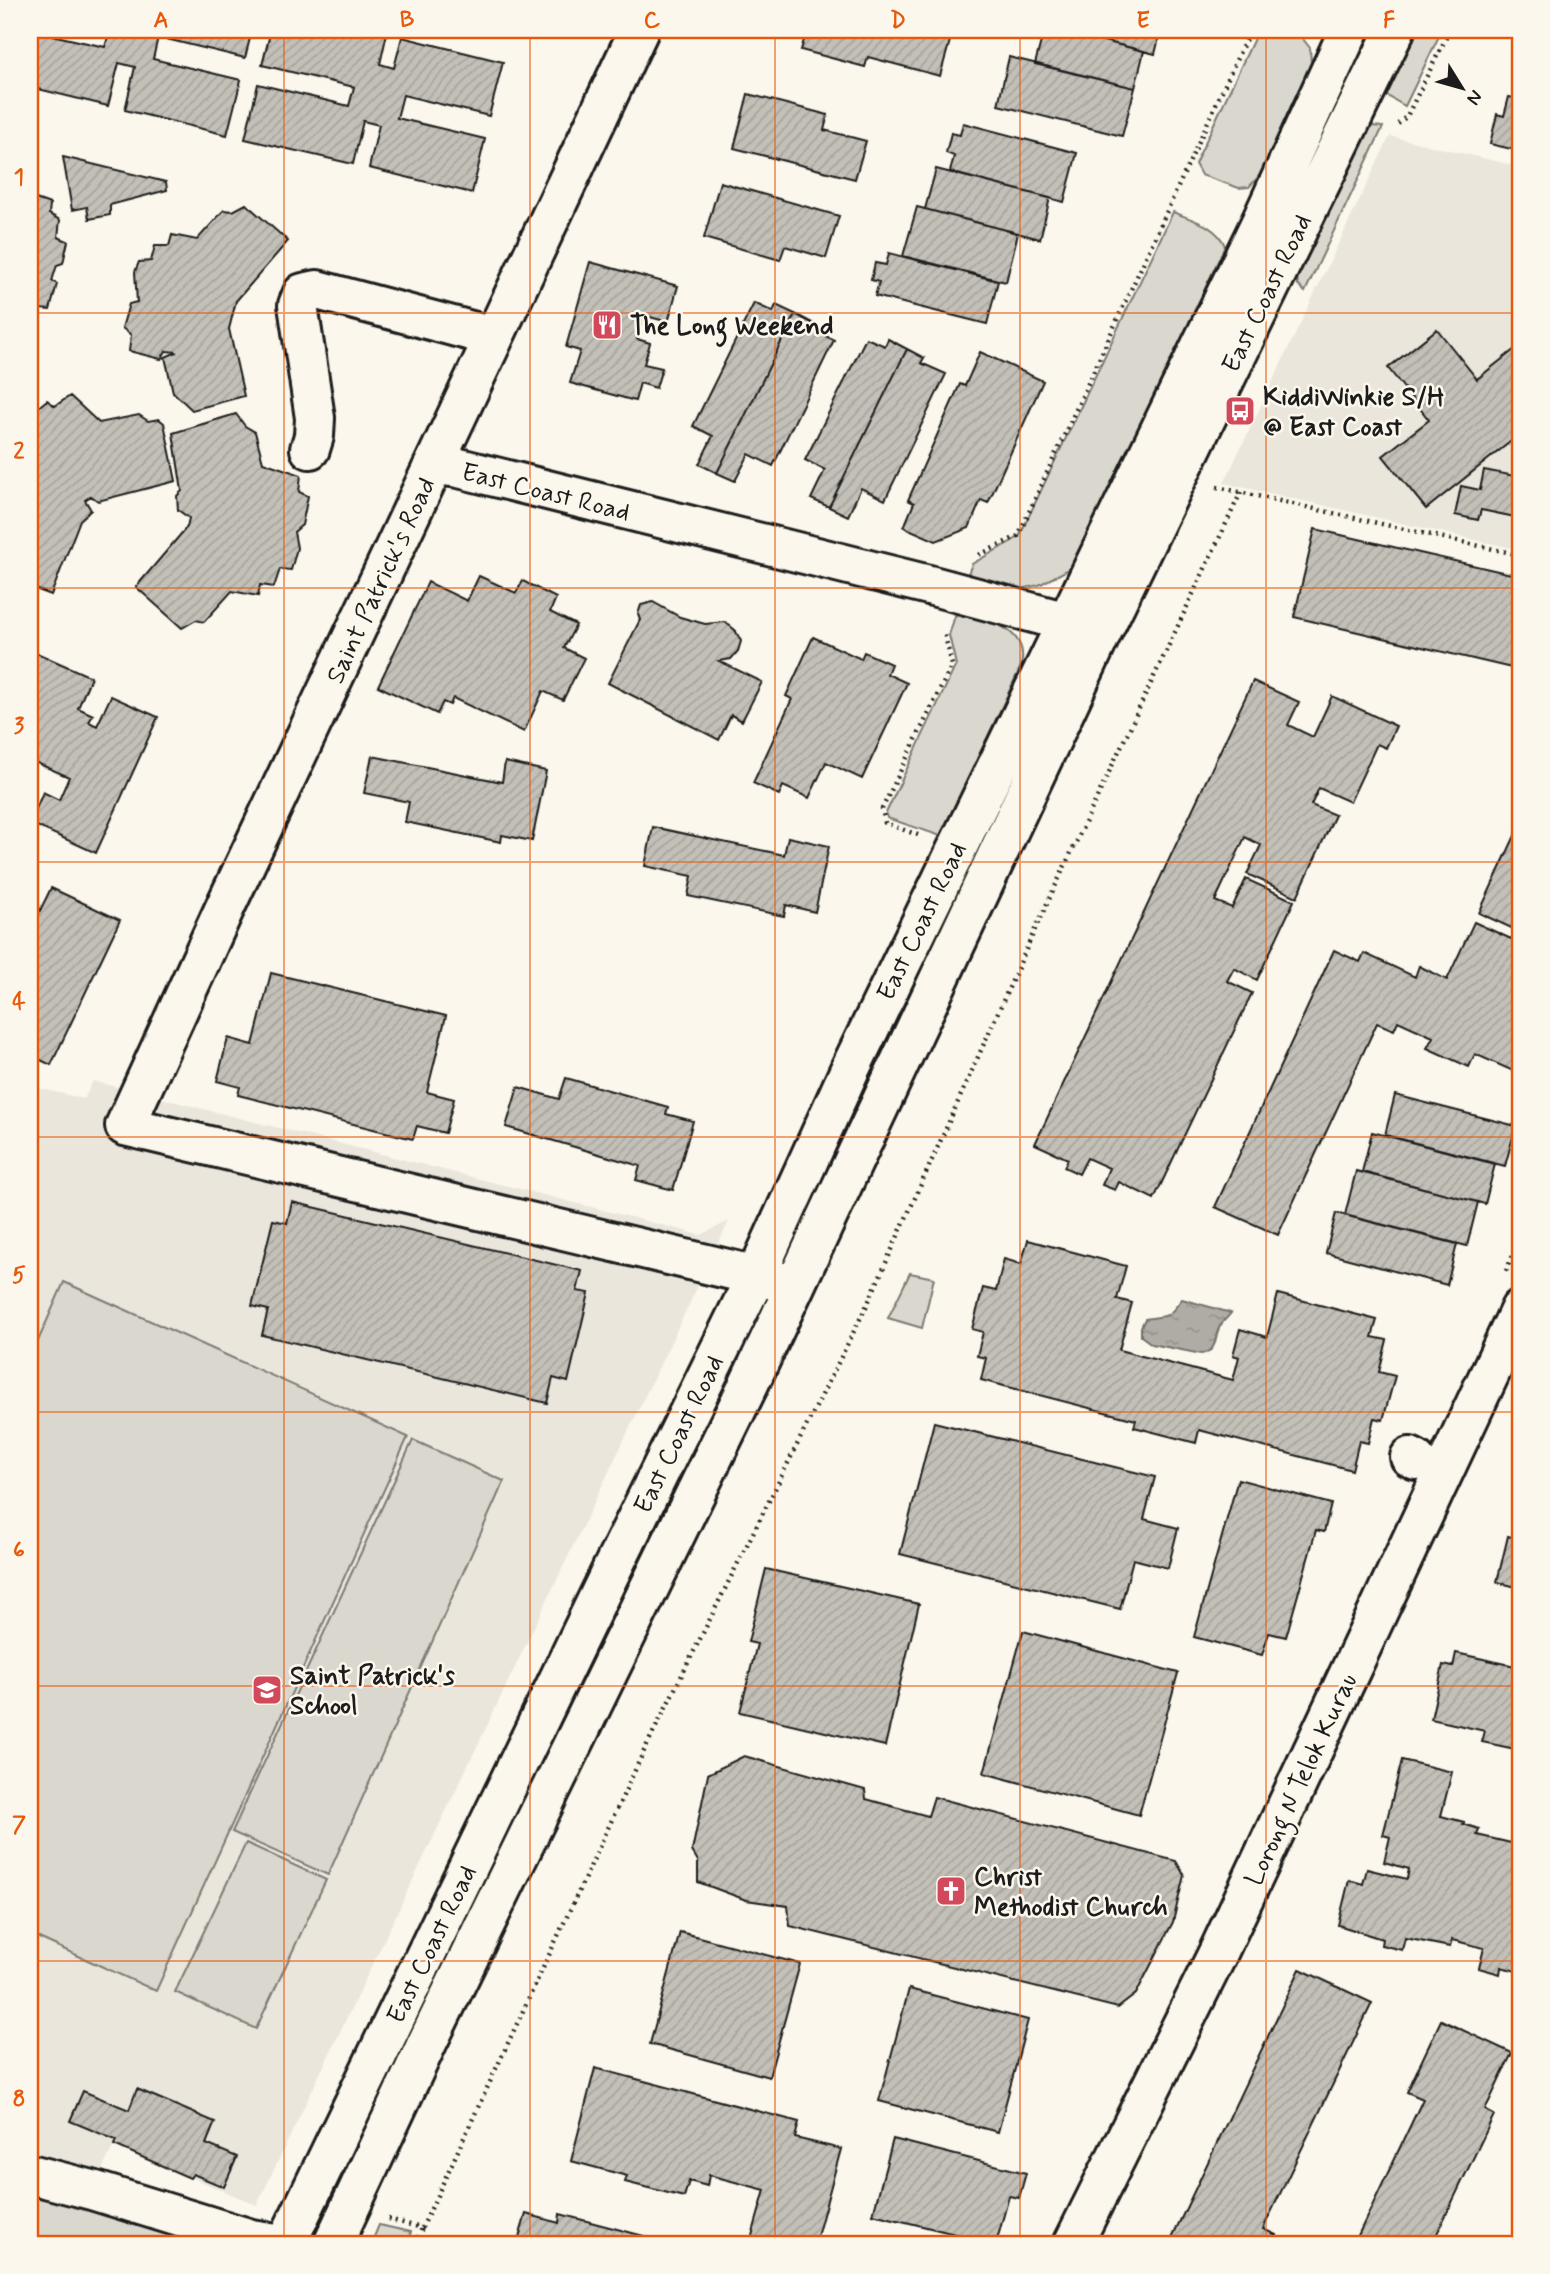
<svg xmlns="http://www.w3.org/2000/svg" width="1550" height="2274" viewBox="0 0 1550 2274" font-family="Mynerve,sans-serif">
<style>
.built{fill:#eae6dc}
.green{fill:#dad7ce;stroke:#7b7a75;stroke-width:2}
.water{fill:url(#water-ripples);stroke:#74726e;stroke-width:2}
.building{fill:url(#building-hatch);stroke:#1c1c1c;stroke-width:2}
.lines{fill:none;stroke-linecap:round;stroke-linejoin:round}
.minor-casing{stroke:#1c1c1c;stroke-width:44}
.major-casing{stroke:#1c1c1c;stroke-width:44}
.path{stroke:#1c1c1c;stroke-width:4.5;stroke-dasharray:2 5;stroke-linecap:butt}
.minor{stroke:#fbf7ec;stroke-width:38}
.major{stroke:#fbf7ec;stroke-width:38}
.grid{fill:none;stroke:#e8590c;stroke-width:2;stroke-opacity:0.55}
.labels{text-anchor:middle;stroke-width:5;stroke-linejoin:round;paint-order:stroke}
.street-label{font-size:26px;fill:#1c1c1c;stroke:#fbf7ec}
.poi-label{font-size:26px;font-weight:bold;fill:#1c1c1c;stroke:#fbf7ec;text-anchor:start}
.neatline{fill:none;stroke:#e8590c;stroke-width:2.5}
.grid-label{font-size:23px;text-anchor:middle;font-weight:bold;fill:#e8590c}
</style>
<defs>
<pattern id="water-ripples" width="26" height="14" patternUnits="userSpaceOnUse" patternTransform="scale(1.75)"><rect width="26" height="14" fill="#afaca5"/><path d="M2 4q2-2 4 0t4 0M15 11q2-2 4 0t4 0" fill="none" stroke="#96938d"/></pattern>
<pattern id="building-hatch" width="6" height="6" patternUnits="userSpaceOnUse" patternTransform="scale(1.75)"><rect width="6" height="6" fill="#c3c0b8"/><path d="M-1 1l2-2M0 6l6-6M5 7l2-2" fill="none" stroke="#a7a49e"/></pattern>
</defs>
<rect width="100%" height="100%" fill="#fbf7ec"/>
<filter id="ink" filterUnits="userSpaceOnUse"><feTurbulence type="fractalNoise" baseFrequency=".0143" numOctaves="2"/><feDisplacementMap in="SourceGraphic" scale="14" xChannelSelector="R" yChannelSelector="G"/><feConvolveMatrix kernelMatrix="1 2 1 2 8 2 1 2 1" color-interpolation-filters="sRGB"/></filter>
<g filter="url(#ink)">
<path class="built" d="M1390,136l130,31v383l-296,-67z
M93,1081l608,154 28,-14 -472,984 -143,-60 -22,45 -62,3v-1107l54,13z"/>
<path class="green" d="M1258,30h38l14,18 1,15 -50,111 -12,13 -10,1 -38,-13 -6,-11z
M1403,30h39l-37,76 -21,-12z
M1373,126l10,1 -78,165 -7,-7 -1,-9 69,-146z
M1173,212c19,8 44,13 52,34l-137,292 -17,30 -32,17 -18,4 -16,-2 -38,-11 5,-12 47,-27z
M961,612c27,8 69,17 60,54l-80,170 -54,-18 -1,-5 70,-148 -7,-30 6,-19z
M910,1273l24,5 -12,50 -34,-10z
M64,1282l344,155 -252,554 -126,-57v-575z
M413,1440l91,41 -176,394 -96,-43z
M246,1843l80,37 -70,149 -81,-37z
M30,2193l203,51h-203z
M379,2225l32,7 -5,12h-35z"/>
<path class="water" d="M1182,1299l49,14c-2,3 -8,8 -11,13 -7,13 -1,24 -19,28l-49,-10 -11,-8v-9l4,-8c26,-5 20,2 37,-20z"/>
<path class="building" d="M30,30l75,17 5,-17h142l-7,28 -87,-21 -5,22 88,21 -14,55 -102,-25 10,-43 -16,-4 -11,43 -78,-19z
M271,30h103l13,3 -7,31 14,4 8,-31 101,25 -14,54 -86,-21 -6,23 88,21 -13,54 -103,-25 10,-43 -16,-4 -10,43 -108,-25 13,-55 91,22 5,-19 -92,-22z
M807,30h146l-13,46 -72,-19 -3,10 -64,-17z
M1044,30h16l84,21 -9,37 -100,-24z
M1060,30h101l-6,24z
M1009,57l126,31 -13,48 -124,-31z
M748,94l80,21 -4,15 42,11 -11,38 -121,-31z
M1509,97l11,2v52l-30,-7 7,-30 7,2z
M963,123l114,30 -13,49 -114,-30 4,-16 -8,-3 5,-20 9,2z
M63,157l103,25 1,8 -57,15v10l-21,4 -2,-12 -15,3z
M936,169l114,29 -10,41 -115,-30z
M720,182l119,34 -13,42 -41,-12 -5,14 -76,-22z
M30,197l20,7 -1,10 11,6 -2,17 10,4 -5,22 -6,2 -5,16 5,3 -7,26 -10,-1 -6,17 -4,-1z
M246,204l42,37 -52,60 -7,28 15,67 -52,14 -19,-18 -8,-35 12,-5 -11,-1 -5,8 -32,-8 2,-16 -9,-7 7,-24 8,-2 -2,-30 4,-10 12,-1 4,-15h14l3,-11 25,5 27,-30 9,1z
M917,207l101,26 -12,49 -103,-26z
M889,253l109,28 -11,43 -112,-28 4,-14 -8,-2 4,-17 11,2z
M590,262l88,24 -10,36 -25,-7 -6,24 13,4 -6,21 18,4 -6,20 -16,-5 -5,18 -65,-18 10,-32 -14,-4z
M754,303l19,9 3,-7 19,9 -78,159 -18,-9 14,-28 -20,-10z
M795,314l17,9 -3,5 25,12 -61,126 -24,-12 -14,27 -18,-8z
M1437,329l40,50 43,-34v89l-94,75 -43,-53 46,-36 -41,-52z
M866,338l19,8 3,-7 19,10 -78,158 -18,-8 14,-29 -20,-10z
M907,349l17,9 -3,5 25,11 -61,126 -24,-12 -13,28 -19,-9z
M980,352l63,29 -55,122 -7,-3 -12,28 -33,13 -32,-14 10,-24 -6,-3 52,-116 5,2z
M70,396l29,27 40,-8 9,6 11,-2 5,4 12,58 -78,20 -7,-5 -6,4 6,10 -11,10 -29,75 -21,-8v-173l17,-14 8,6z
M236,414l9,12 10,6 8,30 38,13 -2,17 9,4 -6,29 -8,7 3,16 -6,22 -11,-1 -6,18 -14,-2 -2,11 -26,-5 -28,31 -8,-2 -14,8 -46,-41 51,-60 2,-9 -11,-8 -1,-14 5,-5 -9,-58z
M1484,470l36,7v41l-39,-8 -3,10 -23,-5 6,-29 19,4z
M1315,529l205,47v94l-226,-53z
M479,576l37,17 7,-12 33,17 -6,14 26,13 -12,23 20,10 -21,42 -20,-9 -19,41 -71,-34 -3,7 -7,-3 -6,12 -59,-28 50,-104 39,19z
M653,602l27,15 25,7 20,-2 10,8 6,11 -3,10 -7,8 -12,2 43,21 -20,39 -11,-6 -12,25 -111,-57 32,-63 -2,-6 3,-9z
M813,637l48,22 3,-7 27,12 -4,10 20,9 -45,96 -36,-17 -17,36 -26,-12 -4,9 -26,-12 39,-84 -6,-3z
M30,650l61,27 -13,31 15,7 -4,7 8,4 14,-30 47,21 -62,136 -66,-30 13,-31 16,8 10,-23 -39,-17z
M1253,681l46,21 -11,23 25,12 19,-41 64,30 -10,22 -9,-4 -27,58 -31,-14 -8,17 24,10 -38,82 -50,-23 14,-29 -16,-8 -30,64 17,7 14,-29 48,22 -37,79 -23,-12 -7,13 25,12 -98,206 -35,-17 -4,8 -13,-5 7,-17 -22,-10 -8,16 -15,-7 4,-8 -33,-15z
M372,756l130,26 3,-20 41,9 -14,70 -30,-6 -1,7 -96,-20 4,-20 -45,-9z
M1520,825v107l-41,-19z
M653,827l131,28 4,-18 41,9 -14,66 -29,-7 -2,11 -96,-20 4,-20 -47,-10z
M51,888l69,32 -69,145 -21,-10v-124z
M1474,922l46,21 -3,7 3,2v122l-45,-20 -6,13 -42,-19 6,-11 -35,-16 -4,9 -17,-7 -99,212 -63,-28 119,-257 26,12 4,-9 51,24 4,-11 28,14z
M271,973l175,43 -19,76 27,7 -9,34 -28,-7 -4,13 -175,-44 2,-8 -23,-6 11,-43 25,7z
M566,1078l102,29 -2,7 27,7 -20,69 -37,-10 4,-14 -134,-39 12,-40 41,12z
M1395,1095l121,31 -11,40 -120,-31z
M1372,1132l123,32 -10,40 -123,-32z
M1356,1171l122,31 -11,44 -122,-31z
M292,1202l290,69 -5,20 12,2 -21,89 -15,-4 -6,25 -285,-68 6,-25 -16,-4 21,-86 14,3z
M1336,1213l121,31 -10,41 -121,-32z
M1028,1240l98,26 -9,33 15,4 -13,47 114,30 6,-23 -6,-2 7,-26 27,8 11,-43 99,26 -5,17 15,3 -8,32 16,4 -12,44 -9,-2 -6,25 -9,-2 -7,29 -153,-40 -3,13 -62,-16 2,-7 -155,-40 5,-22 -9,-2 6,-24 -11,-3 11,-41 13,3 8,-32 17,5z
M934,1422l221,55 -11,42 34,9 -10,40 -35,-9 -13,50 -220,-55z
M1238,1479l93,25 -7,28 -8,-2 -30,107 -17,-4 -7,22 -68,-18z
M1508,1536l12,3v49l-23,-6z
M766,1569l153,35 -34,142 -145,-34 17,-68 -9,-2z
M1023,1631l155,42 -39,142 -155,-42z
M1456,1653l59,13 5,5v79l-38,-8 3,-11 -54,-12 12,-54 10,2z
M744,1756l121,34 1,9 62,17 6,-19 242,64 8,14 -11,47 -37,72 -18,14 -328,-82 -2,-20 -42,-6 -48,-18v-21l-6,-10 16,-77z
M1402,1760l50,12 -11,44 23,6 -1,2 16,5 -2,6 34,8 9,-39v168l-19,-5 -1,7 -21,-6 5,-20 -32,-8 -2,7 -45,-9 -3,12 -21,-5 1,-6 -44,-14 11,-45 14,4 4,-15 40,10 2,-10 -25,-7 6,-25 -7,-2z
M680,1932l120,32 -31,113 -119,-33z
M1300,1969l72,34 -109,226 13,6 -4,9h-103z
M909,1989l119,31 -30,112 -119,-31z
M1441,2020l71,33 -27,57 9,5 -62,129h-78l69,-145 -16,-7z
M595,2068l204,54 -4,16 46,11 -26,95h3l-68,-1 15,-53 -56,-15 -2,11 -18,-5 -5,16 -59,-15 2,-6 -56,-15z
M137,2089l78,33 -9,22 31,13 -13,30 -31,-13 -3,4 -76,-33 2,-5 -46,-19 13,-30 46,19z
M893,2139l133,34 -7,25 -10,-2 -13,48 -123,-30z
M526,2214l33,9 1,-9 99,26 -1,4h-141z"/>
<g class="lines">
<g class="minor-casing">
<path id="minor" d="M639,30l-412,873 -102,223 670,159
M310,449l4,-13 1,-18 -17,-113 5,-12 14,-3 177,47
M434,465l25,3 470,117 168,45
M1410,1457l6,3
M30,2174l62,16 159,49 32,5
M1073,2244l144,-289 303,-646"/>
</g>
<g class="major-casing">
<path id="major" d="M286,2244l326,-675 145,-295 94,-207 410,-845 88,-192
M333,2244l95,-203 320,-655 354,-754 293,-602"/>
</g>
<path class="path" d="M1398,124l9,-8 43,-86
M1217,487l303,68
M979,555l39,-19 232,-506
M918,835l-33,-12 -3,-14 70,-144 -8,-33
M1506,1271l14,-31
M388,2219l34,9 221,-475 225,-450 169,-378 204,-433
M415,2244l7,-16"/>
<use href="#minor" class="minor"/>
<use href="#major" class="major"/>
</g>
</g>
<path class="grid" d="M284,30v2214M530,30v2214M775,30v2214M1020,30v2214M1266,30v2214M30,313h1490M30,588h1490M30,862h1490M30,1137h1490M30,1412h1490M30,1686h1490M30,1961h1490"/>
<defs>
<g id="restaurant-square" transform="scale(1.575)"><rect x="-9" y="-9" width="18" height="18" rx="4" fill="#d1495b" stroke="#fbf7ec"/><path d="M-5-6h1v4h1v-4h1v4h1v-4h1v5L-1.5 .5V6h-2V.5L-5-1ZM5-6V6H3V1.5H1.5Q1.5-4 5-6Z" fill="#fff"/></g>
<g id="bus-square" transform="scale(1.575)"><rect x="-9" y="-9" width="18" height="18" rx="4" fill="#d1495b" stroke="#fbf7ec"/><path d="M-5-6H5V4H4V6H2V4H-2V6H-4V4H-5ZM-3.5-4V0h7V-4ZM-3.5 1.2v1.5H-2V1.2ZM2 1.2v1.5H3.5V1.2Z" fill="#fff"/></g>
<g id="school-square" transform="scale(1.575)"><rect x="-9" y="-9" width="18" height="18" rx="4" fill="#d1495b" stroke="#fbf7ec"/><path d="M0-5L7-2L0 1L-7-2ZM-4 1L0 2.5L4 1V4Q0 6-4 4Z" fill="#fff"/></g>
<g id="church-square" transform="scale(1.575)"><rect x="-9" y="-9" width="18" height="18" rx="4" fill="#d1495b" stroke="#fbf7ec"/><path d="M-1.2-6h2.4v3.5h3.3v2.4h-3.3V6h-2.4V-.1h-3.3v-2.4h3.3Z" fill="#fff"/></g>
</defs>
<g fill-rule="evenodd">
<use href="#restaurant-square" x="607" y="325"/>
<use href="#bus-square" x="1240" y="411"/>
<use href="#school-square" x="267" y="1690"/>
<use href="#church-square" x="951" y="1891"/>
</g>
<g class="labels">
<g class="street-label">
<text transform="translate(1266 293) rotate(-64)" y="9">East Coast Road</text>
<text transform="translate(546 491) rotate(14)" y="9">East Coast Road</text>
<text transform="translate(380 580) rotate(-65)" y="9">Saint Patrick's Road</text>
<text transform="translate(921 921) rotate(-64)" y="9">East Coast Road</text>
<text transform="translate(678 1434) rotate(-64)" y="9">East Coast Road</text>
<text transform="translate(1300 1779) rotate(-65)" y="9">Lorong N Telok Kurau</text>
<text transform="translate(431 1944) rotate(-64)" y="9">East Coast Road</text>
</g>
<g class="poi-label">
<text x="630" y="334">The Long Weekend</text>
<text x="1263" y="405">KiddiWinkie S/H<tspan x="1263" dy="30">@ East Coast</tspan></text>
<text x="290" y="1684">Saint Patrick's<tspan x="290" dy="30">School</tspan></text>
<text x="974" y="1885">Christ<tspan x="974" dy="30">Methodist Church</tspan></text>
</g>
</g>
<rect width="1550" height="2274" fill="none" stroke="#fbf7ec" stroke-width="77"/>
<g transform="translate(1462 88) rotate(127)" stroke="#fbf7ec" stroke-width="5" paint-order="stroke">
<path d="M0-5L12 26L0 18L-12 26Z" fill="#1c1c1c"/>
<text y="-10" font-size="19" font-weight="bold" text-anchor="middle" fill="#1c1c1c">N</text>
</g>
<rect x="38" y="38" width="1474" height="2198" class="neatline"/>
<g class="grid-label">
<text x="161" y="27">A</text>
<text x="407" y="27">B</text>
<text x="652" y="27">C</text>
<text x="898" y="27">D</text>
<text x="1143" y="27">E</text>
<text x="1389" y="27">F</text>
<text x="19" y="184">1</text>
<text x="19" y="458">2</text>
<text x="19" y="733">3</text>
<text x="19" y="1008">4</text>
<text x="19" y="1282">5</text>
<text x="19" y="1557">6</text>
<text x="19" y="1832">7</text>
<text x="19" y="2106">8</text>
</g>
</svg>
